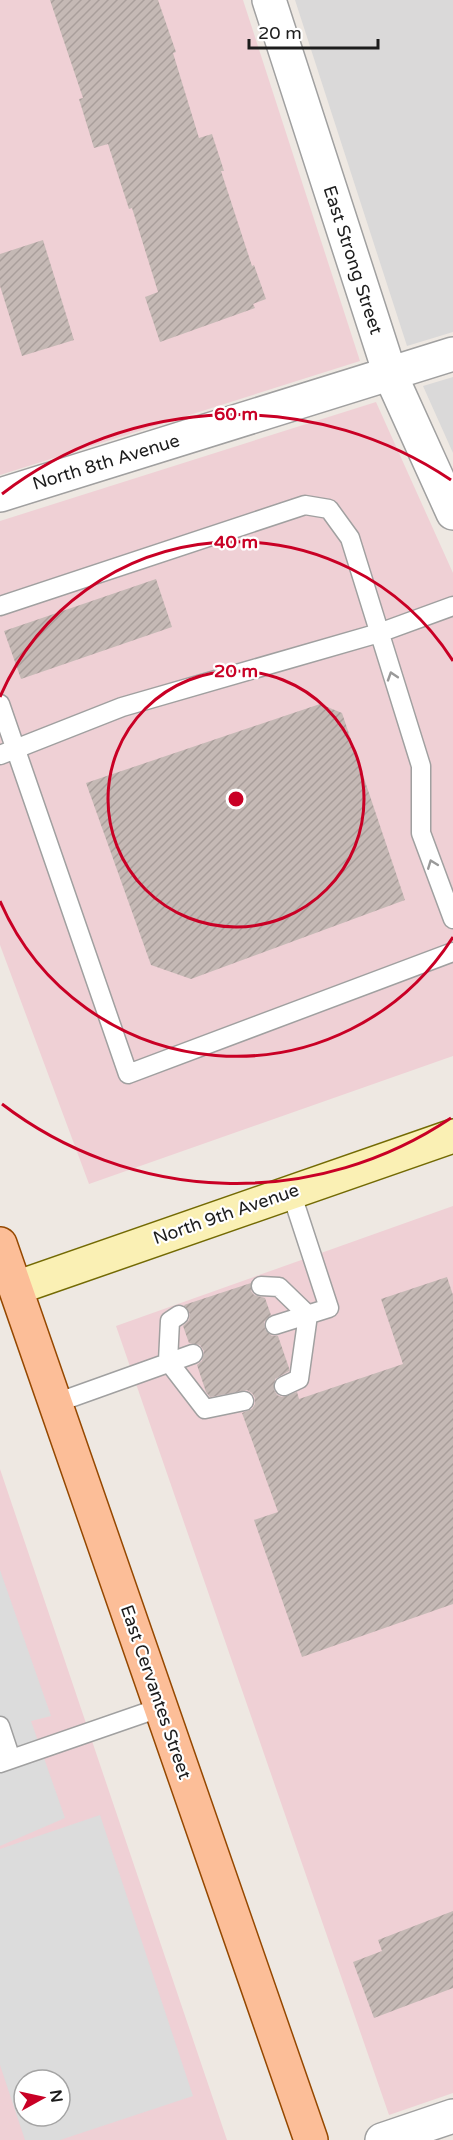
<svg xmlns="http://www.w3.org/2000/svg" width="453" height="2140" viewBox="0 0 453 2140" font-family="'Varela Round',sans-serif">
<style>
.residential{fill:#dad9d9}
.commercial{fill:#efd0d5;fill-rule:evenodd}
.parking{fill:#dcdcdc;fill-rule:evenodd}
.building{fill:url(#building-hatch)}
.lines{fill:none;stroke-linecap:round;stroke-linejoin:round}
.lane-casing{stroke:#a0a0a0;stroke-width:21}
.street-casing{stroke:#a0a0a0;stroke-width:36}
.secondary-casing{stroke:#736a04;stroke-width:36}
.primary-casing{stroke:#954800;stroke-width:36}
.lane{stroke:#fff;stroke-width:18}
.street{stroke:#fff;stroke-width:33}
.secondary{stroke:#faf0b4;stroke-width:33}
.primary{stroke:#fcbe98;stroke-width:33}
.oneway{stroke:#999}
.ring{fill:none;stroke:#c90025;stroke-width:3}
.labels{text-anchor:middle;stroke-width:4.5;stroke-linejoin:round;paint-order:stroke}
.street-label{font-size:18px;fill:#1c1c1c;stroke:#fff}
.centre{fill:#c90025;stroke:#fff;stroke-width:3}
.ring-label{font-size:18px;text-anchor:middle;font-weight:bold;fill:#c90025;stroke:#fff;stroke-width:4.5;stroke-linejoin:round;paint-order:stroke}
</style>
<defs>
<pattern id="building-hatch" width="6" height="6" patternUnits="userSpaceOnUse" patternTransform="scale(1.5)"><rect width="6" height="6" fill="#c5b9b5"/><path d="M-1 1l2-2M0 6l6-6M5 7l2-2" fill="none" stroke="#a99e9b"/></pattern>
</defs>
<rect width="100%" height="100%" fill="#eee8e2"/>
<path class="residential" d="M295,0h158v332l-46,14z
M453,377v76l-30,-67z"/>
<path class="commercial" d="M0,0h243l117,361 -360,114z
M376,402l77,171v483l-364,128 -89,-239v-424z
M453,1206v887l-64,22 -273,-789z
M0,1469l227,671h-227zM24,2080h36v36h-36z"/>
<path class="parking" d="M0,1570l51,146 -20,5 34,97 -65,28z
M100,1815l93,281 -133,44h-35l-25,-75v-216zM24,2080h36v36h-36z"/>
<path class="building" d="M50,0h108l18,52 -3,1 26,85 13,-4 12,37h-3l31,95 2,-1 12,34 -13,5 2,4 -95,34 -15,-45 13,-5 -26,-84 -3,1 -21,-65 -14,4 -15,-49 4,-1z
M43,240l31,100 -52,16 -22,-70v-32z
M156,579l16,48 -151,52 -17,-48z
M320,704l22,9 63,187 -214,79 -40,-14 -65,-182z
M447,1277l6,18v309l-151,53 -48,-137 24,-8 -36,-99 10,-4 3,-5v-6l-3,-5 -5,-3 -37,7 -4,-5 -9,-27 5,-4 2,-10 -4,-6 -11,-2 -6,-17 6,-6 1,-6 -6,-9 67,-22v8l3,4 11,3 6,17 -7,7 1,7 7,7h6l11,32v3l-14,8 -1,11 3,5 5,2 15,-5 2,7 104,-35 -22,-65z
M453,1911v77l-79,30 -21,-56 29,-11 -4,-11z"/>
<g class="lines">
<g class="lane-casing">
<path id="lane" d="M0,606l305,-101 24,4 21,29 71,228v67l32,86
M0,704l128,370 325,-122
M0,755l122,-48 257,-74 74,-27
M261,1286l18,1 29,28 -9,64 -15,7
M179,1315l-9,6 -2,40 37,48 39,-8
M275,1325l54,-17 -38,-116
M56,1403l137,-49
M0,1726l11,33
M0,1763l162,-56"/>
</g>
<g class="street-casing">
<path id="street" d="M269,0l121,374 63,139
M0,495l453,-141
M382,2140l71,-24"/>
</g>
<g class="secondary-casing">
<path id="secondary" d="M16,1288l437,-152"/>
</g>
<g class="primary-casing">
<path id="primary" d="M0,1244l311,896"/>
</g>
<use href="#lane" class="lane"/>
<use href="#street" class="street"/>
<use href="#secondary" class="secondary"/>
<use href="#primary" class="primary"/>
</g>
<defs><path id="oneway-chevron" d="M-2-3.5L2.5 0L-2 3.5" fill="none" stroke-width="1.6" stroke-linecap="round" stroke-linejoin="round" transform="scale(1.5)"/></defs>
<g class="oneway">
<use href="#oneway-chevron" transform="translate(392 676) rotate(-108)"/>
<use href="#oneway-chevron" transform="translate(432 864) rotate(-111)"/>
</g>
<g class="ring">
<circle cx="236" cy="799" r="128"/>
<path d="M453 937A257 257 0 0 1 0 901M0 697A257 257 0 0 1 453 661"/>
<path d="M451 1118A385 385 0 0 1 2 1104M2 494A385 385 0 0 1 451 480"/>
</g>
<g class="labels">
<g class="street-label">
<text transform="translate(353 260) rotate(72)" y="6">East Strong Street</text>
<text transform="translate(106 462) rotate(-17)" y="6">North 8th Avenue</text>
<text transform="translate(226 1214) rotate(-19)" y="6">North 9th Avenue</text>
<text transform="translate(156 1692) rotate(71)" y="6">East Cervantes Street</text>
</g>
</g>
<circle cx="236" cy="799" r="9" class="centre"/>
<g class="ring-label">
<text x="236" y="420">60 m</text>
<text x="236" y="548">40 m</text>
<text x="236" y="677">20 m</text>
</g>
<g transform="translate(42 2098) rotate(82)"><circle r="28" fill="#ffffff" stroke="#a4a4a4" stroke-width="1.5"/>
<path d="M0-4.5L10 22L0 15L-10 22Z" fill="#c90025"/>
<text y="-9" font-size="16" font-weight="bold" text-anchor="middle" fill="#1c1c1c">N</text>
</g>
<path d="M249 39v9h129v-9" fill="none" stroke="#1c1c1c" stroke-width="3"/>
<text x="258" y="39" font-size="18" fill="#1c1c1c" stroke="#ffffff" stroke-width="4.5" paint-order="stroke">20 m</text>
</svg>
